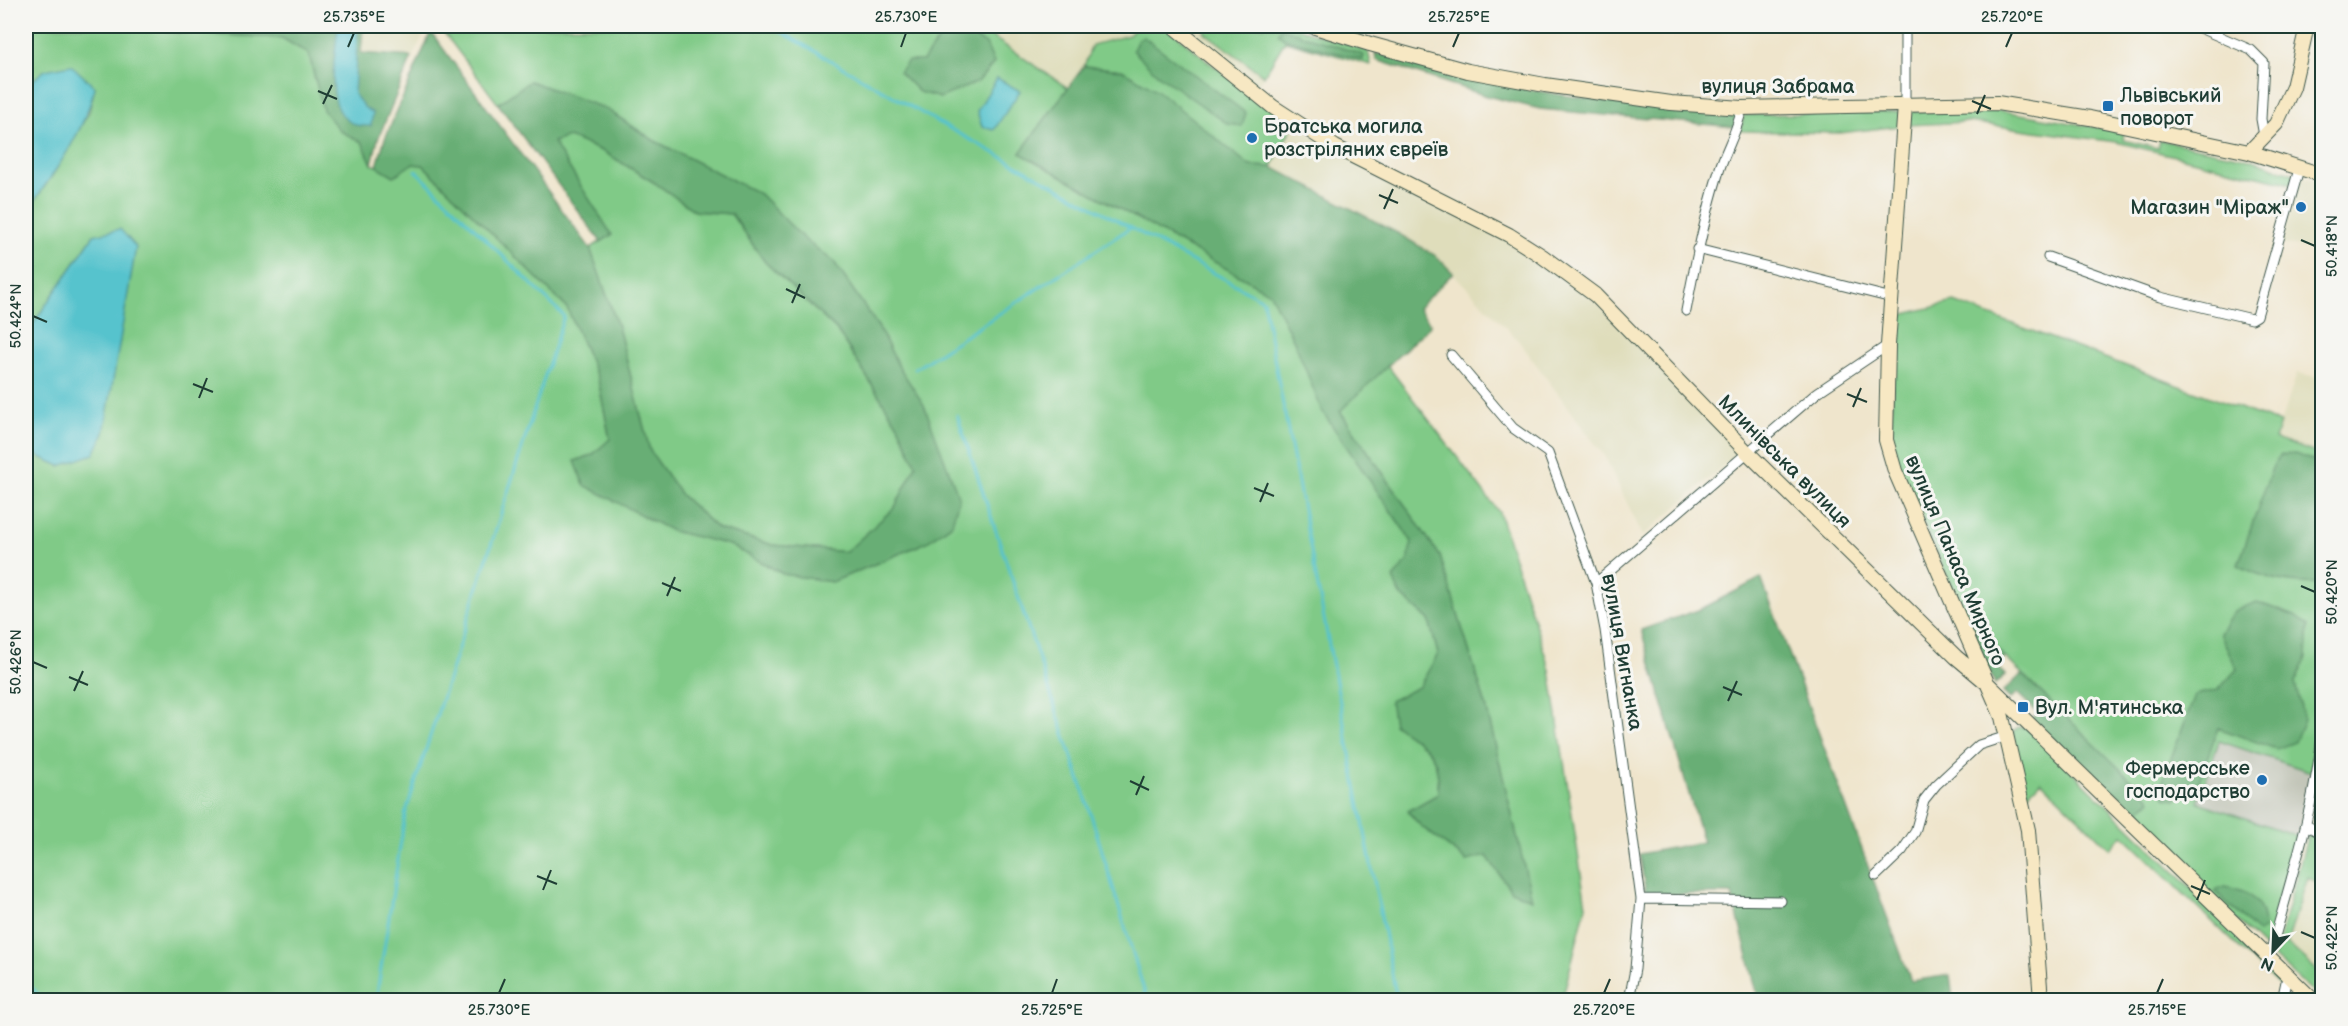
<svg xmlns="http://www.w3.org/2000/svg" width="2348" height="1026" viewBox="0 0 2348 1026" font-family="'Balsamiq Sans',sans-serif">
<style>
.built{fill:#dfddbb}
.industrial{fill:#c3c6b9}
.green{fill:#80ca87;stroke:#50845e;stroke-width:1.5}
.forest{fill:#68ae74;stroke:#447654;stroke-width:1.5}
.water{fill:#56c3cd;stroke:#3a8080;stroke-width:1.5}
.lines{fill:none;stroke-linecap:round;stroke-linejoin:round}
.stream{stroke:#56c3cd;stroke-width:3}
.street-casing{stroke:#3e564b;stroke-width:11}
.secondary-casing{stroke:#3e564b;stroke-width:16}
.street{stroke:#fff;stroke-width:9}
.secondary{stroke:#f7e8c3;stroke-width:14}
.ticks{fill:none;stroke:#1f3d34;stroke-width:2}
.poi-dot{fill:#1f6fb2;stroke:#f6f6f2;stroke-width:2}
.labels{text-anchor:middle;stroke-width:6;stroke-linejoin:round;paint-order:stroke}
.street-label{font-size:20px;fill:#1f3d34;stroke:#f6f6f2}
.poi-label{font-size:20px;fill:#1f3d34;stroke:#f6f6f2;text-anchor:start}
.neatline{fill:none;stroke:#1f3d34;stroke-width:2}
.ticks-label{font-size:15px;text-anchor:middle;fill:#1f3d34}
</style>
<rect width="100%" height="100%" fill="#f6f6f2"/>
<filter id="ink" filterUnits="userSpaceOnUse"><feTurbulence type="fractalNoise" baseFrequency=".0167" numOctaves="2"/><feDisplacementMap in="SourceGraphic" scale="12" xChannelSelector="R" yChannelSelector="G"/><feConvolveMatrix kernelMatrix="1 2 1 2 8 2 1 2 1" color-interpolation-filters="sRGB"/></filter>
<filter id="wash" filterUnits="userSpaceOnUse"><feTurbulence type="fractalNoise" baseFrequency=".008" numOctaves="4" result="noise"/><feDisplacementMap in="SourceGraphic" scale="24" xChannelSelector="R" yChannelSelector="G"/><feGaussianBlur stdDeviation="1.35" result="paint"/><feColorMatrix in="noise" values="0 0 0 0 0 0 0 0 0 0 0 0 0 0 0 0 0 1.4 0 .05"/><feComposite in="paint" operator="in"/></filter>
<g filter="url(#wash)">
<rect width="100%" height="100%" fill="#efe5cc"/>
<path class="built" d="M363,26h64l1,1 -16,30 -51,-4z
M976,26h162l-9,9 -37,10 -8,21 -16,22z
M1179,26h28l-2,6 59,44 -7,12z
M1293,125l213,114 86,59 148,153 -97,85 -38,-79 -87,-117 -82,-84 -164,-89z
M2301,176l21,6v68l-41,-6z
M2297,373l25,5v77l-47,-17z
M2308,877l14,8v90l-35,-32z"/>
<path class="industrial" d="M2219,741l95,32 -16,63 -100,-33z"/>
<path class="green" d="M26,26h135l6,6 115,6 27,16 6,26 25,51 22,11 10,22 5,2 35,-2 11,1 144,143 31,71 12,61 -18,15 -17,6 69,56 28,13 58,15 53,29 49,8 95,-40 25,-18 -54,-159 -19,-37 -45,-66 -30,-23 -44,-45 -107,-54 -47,-31 -76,-28 -32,23 -59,-78h537l92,62 -48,65 250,140 25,50 87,153 31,46 -13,52 29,26 9,34 -19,33 -28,14 3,23c32,25 46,25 44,70l-29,17c13,22 38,31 57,50l21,-5 24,35 20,8 -45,-193 -46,-150 -100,-145 47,-46 112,147 51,158 36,236 -24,94h-1536v-549l34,15 34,-231 -68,99v-121l28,-40 35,-61 6,-25 -50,-17 -19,16z
M1138,26h28l44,37 83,62 -21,42 -22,-1 -128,-96 -38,-4 8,-21 37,-10z
M1207,26h83l78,25 3,14 -86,-24 -21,35 -60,-44z
M1997,110l127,22 -1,8 35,8 2,-8 87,18 47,16 -2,10 -176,-42 -148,-20 -59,3 1,-14z
M1901,112l-1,14 -60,7 -100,-2 4,-16z
M569,137l35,15 51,31 40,28 36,3 34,48 72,69 61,94 18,40 -21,42 -48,45 -74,-7 -55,-16 -37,-34 -31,-44 -32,-124 -28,-79 21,-13 -58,-93z
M1954,302l326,121 -5,16 47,16v247l-8,71 -95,-32 -21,61 100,34 -31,114 -135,-132 18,-19 -184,-180 -67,-150 -9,-29 6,-124z
M2019,727l10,2 254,249 -2,10 -158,-153 -13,14 -69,-68 -16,16 -13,-62 2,-5z
M2309,831l13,8v46l-14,-8 -21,66 35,32v25l-48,-43z"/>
<path class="forest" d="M161,26h202l-2,27 51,4 -34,82 -6,25 -10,-22 -22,-11 -17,-21 -14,-56 -27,-16 -115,-6z
M954,26l32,18 8,19 -16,19 -38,16 -21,-6 -20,-20 9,-11h15l12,-17z
M1281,28l83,27 -1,5 -78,-21 -7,-6z
M431,32l159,216 28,79 32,124 31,44 37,34 55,16 73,7 49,-45 21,-42 -18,-40 -61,-95 -72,-68 -33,-48 -37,-3 -40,-28 -51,-31 -35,-15 -16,5 59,93 -11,7 -103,-138 32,-23 76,28 47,31 107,54 44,45 30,23 45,66 19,37 26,40 35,93 -7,26 -25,18 -95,40 -49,-8 -53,-29 -58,-14 -88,-46 -9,-24 17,-6 18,-16 -12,-60 -31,-71 -144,-143 -11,-1 -18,12 -17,-10 7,-25z
M1144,37l102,76 -4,13 -14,-2 -71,-50 -24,-24 5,-11z
M1375,53c31,8 62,17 93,24 89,20 179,31 269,37l-3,13 -194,-18 -53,-13 -111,-36z
M1084,66l38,4 35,20 93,76 22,1 127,67 37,22 17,17 -35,35 13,17 -91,86 100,145 46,150 46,193 -21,-8 -24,-35 -21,5c-19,-19 -43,-28 -58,-50l30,-17c3,-45 -12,-45 -44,-70l-4,-23 29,-14 19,-33 -9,-34 -29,-26 -7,-16 14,-16 5,-20 -90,-131 -27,-68 -25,-50 -250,-140z
M2295,454l27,10v119c-30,2 -58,-4 -84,-18l34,-97 9,-13z
M1761,578l150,403 39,-6 3,25h-194l-27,-106h-86l-7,-40 64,-12 -62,-212 60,-21z
M2257,602l38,14 13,10 -2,32 -11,25 9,37 -9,22 -19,7 -58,-21 -22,62 -20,9 -12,-2 -2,-15 33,-87 23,-5 19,-21 -17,-36 15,-23z
M1966,619l39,38 -9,9 9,9 -10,9z
M2022,674l129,125 -19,19 -101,-98 7,-7 -21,-20 -7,6 -7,-7z
M2224,887c25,3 40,15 40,41l-6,5 -43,-42z"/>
<path class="water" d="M338,26h20l-4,68 11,14 8,5 -2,13c-5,0 -11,0 -15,-1 -35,-13 -20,-72 -18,-99z
M71,65l24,22c-11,47 -42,87 -69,126v-127l19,-16z
M997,78l23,13 -26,39 -12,-3 -5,-16z
M120,229l16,18 -32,186 -10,21 -34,12 -34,-15v-117l68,-99z"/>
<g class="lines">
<path class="stream" d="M771,26l165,95 327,179 134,700
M915,369l215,-141
M957,415l132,393 58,192
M26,982l18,18
M376,1000l29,-185 159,-499 -148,-145"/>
</g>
</g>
<g filter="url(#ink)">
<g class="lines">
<g class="street-casing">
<path id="street" d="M1905,26v79
M2195,26l56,24 13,13 -3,56 3,17
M1697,249l195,49
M2048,257l112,40 92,22 5,-3 42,-147
M1686,311c9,-48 19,-96 34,-143 7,-21 17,-36 22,-60
M1451,355l62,73 35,25 48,130 9,47 36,269 -6,70 -6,31
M1596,583l222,-191 70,-47
M2306,825l16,9
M1876,876l26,-25 13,-19 9,-32 12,-15 43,-40 28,-9
M1641,899l140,2
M2269,958c20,-73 44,-146 53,-221
M2282,1000l5,-23"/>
</g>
<g class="secondary-casing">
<path id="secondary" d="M1173,26l100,81 62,40 174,88 33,21 53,39 152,157 209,205 31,26 326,317
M1312,26l58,18 98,27 77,14 126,18 71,5 255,-5 93,15 159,34 73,23
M1905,105l-17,240 -2,95 9,31 107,246 26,113 13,170
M2249,152l27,-28 17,-37 14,-61"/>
</g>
<use href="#street" class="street"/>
<use href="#secondary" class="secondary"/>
</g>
</g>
<path class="ticks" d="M348,47l6,-14M901,47l5,-14M1453,47l6,-14M2006,47l6,-14M318,91l19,8M1972,101l19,8M323,104l9,-19M1977,114l8,-19M1379,195l19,8M1384,209l9,-20M2301,240l14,6M786,289l19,9M792,303l8,-19M33,316l14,6M193,384l20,8M1847,394l20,8M199,398l8,-20M1853,407l8,-19M1254,488l20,8M1260,502l8,-19M662,583l19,8M2301,586l14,6M667,596l8,-19M33,662l14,6M69,677l19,8M1723,687l19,8M74,691l9,-20M1728,701l9,-20M1130,781l19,9M1136,795l8,-19M537,876l20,8M2191,886l19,8M543,890l8,-20M2197,900l8,-20M2301,932l14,6M499,993l6,-14M1052,993l5,-14M1604,993l6,-14M2157,993l6,-14"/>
<g class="poi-dot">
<rect x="2102" y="100" width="12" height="12" rx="3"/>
<circle cx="1252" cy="138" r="6"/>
<circle cx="2301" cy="207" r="6"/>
<rect x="2017" y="701" width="12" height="12" rx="3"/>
<circle cx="2262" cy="780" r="6"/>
</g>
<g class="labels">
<g class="street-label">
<text x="1778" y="93">вулиця Забрама</text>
<text transform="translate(1785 461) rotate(45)" y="7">Млинівська вулиця</text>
<text transform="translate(1956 560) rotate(67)" y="7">вулиця Панаса Мирного</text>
<text transform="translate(1623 652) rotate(80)" y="7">вулиця Вигнанка</text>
</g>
<g class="poi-label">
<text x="2120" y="102">Львівський<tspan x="2120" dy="23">поворот</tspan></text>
<text x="1264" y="133">Братська могила<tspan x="1264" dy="23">розстріляних євреїв</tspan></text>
<text x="2289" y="214" text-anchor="end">Магазин "Міраж"</text>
<text x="2035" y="714">Вул. М'ятинська</text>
<text x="2250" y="775" text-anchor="end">Фермерсське<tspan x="2250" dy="23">господарство</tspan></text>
</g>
</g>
<rect width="2348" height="1026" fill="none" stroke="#f6f6f2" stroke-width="66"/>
<g transform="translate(2273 951) rotate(203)" stroke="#f6f6f2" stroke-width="4.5" paint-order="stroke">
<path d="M0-4.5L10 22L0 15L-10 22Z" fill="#1f3d34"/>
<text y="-9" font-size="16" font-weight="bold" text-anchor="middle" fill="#1f3d34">N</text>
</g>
<rect x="33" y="33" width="2282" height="960" class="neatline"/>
<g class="ticks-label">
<text x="354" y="22">25.735°E</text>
<text x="906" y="22">25.730°E</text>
<text x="1459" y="22">25.725°E</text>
<text x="2012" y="22">25.720°E</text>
<text transform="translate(2332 246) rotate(-90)" y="5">50.418°N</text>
<text transform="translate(16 316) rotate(-90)" y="5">50.424°N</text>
<text transform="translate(2332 592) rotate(-90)" y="5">50.420°N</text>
<text transform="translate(16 662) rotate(-90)" y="5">50.426°N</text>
<text transform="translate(2332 938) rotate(-90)" y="5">50.422°N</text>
<text x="499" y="1015">25.730°E</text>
<text x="1052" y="1015">25.725°E</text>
<text x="1604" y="1015">25.720°E</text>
<text x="2157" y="1015">25.715°E</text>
</g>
</svg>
